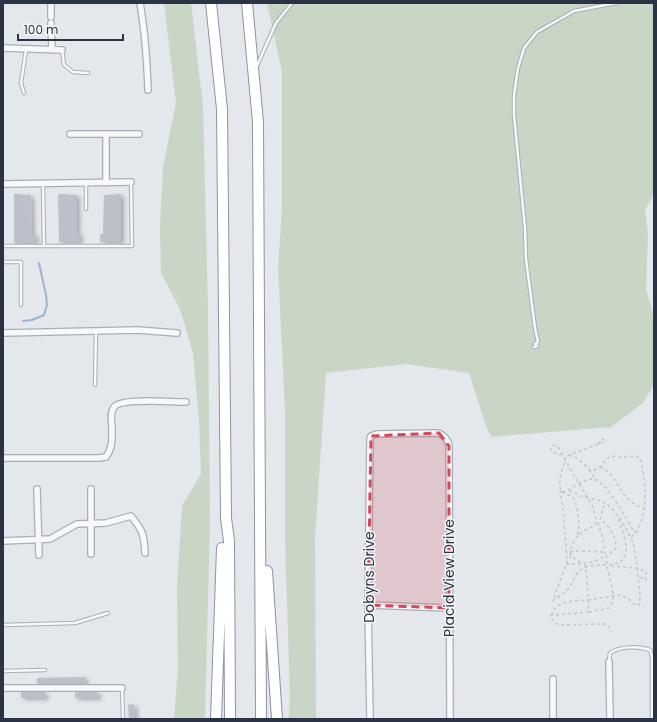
<svg xmlns="http://www.w3.org/2000/svg" width="657" height="722" viewBox="0 0 657 722" font-family="Poppins,sans-serif">
<style>
.green{fill:#c9d6c5}
.lines{fill:none;stroke-linecap:round;stroke-linejoin:round}
.stream{stroke:#9fb4cc;stroke-width:2}
.building{fill:#bbc0ca;filter:url(#shadow)}
.lane-casing{stroke:#a9aeb7;stroke-width:4.5}
.street-casing{stroke:#a9aeb7;stroke-width:8}
.highway-casing{stroke:#8b94a3;stroke-width:12}
.path{stroke:#c2c5cb;stroke-width:1.5;stroke-dasharray:3 3;stroke-linecap:butt}
.lane{stroke:#f7f8fa;stroke-width:2.5}
.street{stroke:#f7f8fa;stroke-width:5.5}
.highway{stroke:#fff;stroke-width:10}
.marked{fill:#d1495b;fill-opacity:0.2;stroke:#d1495b;stroke-width:3;stroke-dasharray:8 5;stroke-linejoin:round}
.labels{text-anchor:middle;stroke-width:3;stroke-linejoin:round;paint-order:stroke}
.street-label{font-size:14px;fill:#2b3445;stroke:#f4f6f9}
</style>
<defs>
<filter id="shadow"><feDropShadow dx="3" dy="2" stdDeviation="2" flood-color="#0004"/></filter>
</defs>
<rect width="100%" height="100%" fill="#e4e7ec"/>
<path class="green" d="M164,3h27l12,103 5,203 2,214 -5,196h-31l4,-51 -1,-80 5,-82 19,-32 -2,-54 -6,-67 -13,-44 -19,-36 -1,-45 3,-61 13,-64z
M267,3h387v191l-9,16 3,24 -2,55 8,28v68l-11,18 -32,24 -120,10 -4,-8 -18,-56 -63,-9 -80,9 -11,165 1,181 -27,-1 1,-21 -5,-156v-131l-7,-142 4,-60v-136z"/>
<g class="lines">
<path class="stream" d="M23,321l9,-1 12,-5 3,-10 -1,-10 -7,-32"/>
</g>
<path class="building" d="M14,194l17,1 1,40 3,-1 1,9h-22z
M58,194l19,1v39h3v8h-21z
M121,194v48h-21v-8h3l1,-39z
M85,677v7h-48v-6z
M21,692h24v6h-24z
M75,692h23v6h-23z
M134,704l1,15h-6l-1,-14z"/>
<g class="lines">
<g class="lane-casing">
<path id="lane" d="M62,50l2,15 9,7 15,1
M256,68l20,-45 16,-20
M24,93l-3,-10 5,-33
M43,184l1,62
M86,184v25
M3,246h129l-1,-64
M3,262h18v43
M534,347l3,-1 -2,-2 3,-2 -3,-14 -9,-69 -1,-31 -11,-113v-20l4,-27 6,-20 13,-16 37,-21 42,-8
M95,385l1,-54
M3,625l72,-2 33,-10
M609,661l1,-8c10,-7 29,-7 40,-3l2,6v63
M3,671l42,-1
M122,688l1,31"/>
</g>
<g class="street-casing">
<path id="street" d="M51,3v14
M140,3c5,29 7,58 8,87
M51,23l1,27
M3,48l59,2
M70,134h69
M106,134v49
M3,184l128,-2
M3,333l134,-3 40,3
M3,458h95l8,-1c7,-10 6,-19 6,-30 -1,-7 -2,-16 3,-21 9,-8 58,-4 71,-4
M37,489l2,66
M3,541l47,-2 27,-15 29,-1 25,-7c12,15 13,18 14,37
M91,554v-65
M368,605l81,3
M609,662l1,57
M3,688h119
M370,719l-2,-114 2,-167 1,-2 6,-2 62,-1c5,3 9,6 10,13l1,273
M553,719v-40"/>
</g>
<g class="highway-casing">
<path id="highway" d="M211,3l11,106 4,409 3,23 1,178
M247,3l11,119 3,597
M267,571l10,148
M216,719l6,-171"/>
</g>
<path class="path" d="M562,454l-3,1 -7,-3 -1,-3v-2l4,-2c4,2 10,11 10,16 0,2 -2,4 -2,6 -3,8 -5,18 -1,25 11,-2 18,-12 29,-13 15,-2 36,43 44,54
M569,455l8,3 13,12h5l5,-3 10,-11c3,0 7,1 10,1 8,1 12,-3 20,1 6,21 10,64 -9,79
M600,467c14,6 17,19 25,29 5,6 12,10 19,13
M589,470l7,9
M560,490l3,18 4,52
M569,491l5,1 6,4 22,5 2,2 -1,3
M562,492l11,5c5,12 8,27 4,39
M570,552l8,-1 27,1
M571,556c-4,3 -15,37 -18,45 6,-5 12,-8 17,-14 3,-5 5,-12 9,-16 12,-12 46,2 47,-20 1,-10 -5,-23 -8,-33
M566,564h16
M585,564l2,14 1,22 31,-5 9,3 8,8 4,-2v-8l-3,-31 -4,-23 -10,-19 -12,-16 -3,-2 -5,2c-2,5 -1,11 -5,17l5,14 2,17c-10,9 -29,13 -35,-3 2,-8 6,-17 14,-21 5,-3 10,-4 13,-10l-5,-16 -27,-45 1,-3 3,-2 35,-13 1,-2 -3,-1 -4,6
M611,566l25,2 10,3v9l-8,-4
M588,600l1,12 -36,3 -1,-1c5,-15 24,-13 36,-14z
M589,612l20,-4c8,-11 2,-22 0,-34 -2,-6 -2,-11 -3,-17l10,-9c1,-9 -7,-23 -15,-28
M552,614l-2,3 8,8 47,-1 4,2 2,6"/>
<use href="#lane" class="lane"/>
<use href="#street" class="street"/>
<use href="#highway" class="highway"/>
</g>
<path class="marked" d="M439,433l10,13v162l-81,-3 3,-169z"/>
<g class="labels">
<g class="street-label">
<text transform="translate(369 577) rotate(-90)" y="5">Dobyns Drive</text>
<text transform="translate(449 578) rotate(-90)" y="5">Placid View Drive</text>
</g>
</g>
<rect width="657" height="722" fill="none" stroke="#2b3445" stroke-width="8"/>
<path d="M18 34v6h105v-6" fill="none" stroke="#2b3445" stroke-width="2"/>
<text x="24" y="34" font-size="12" fill="#2b3445" stroke="#f4f6f9" stroke-width="3" paint-order="stroke">100 m</text>
</svg>
